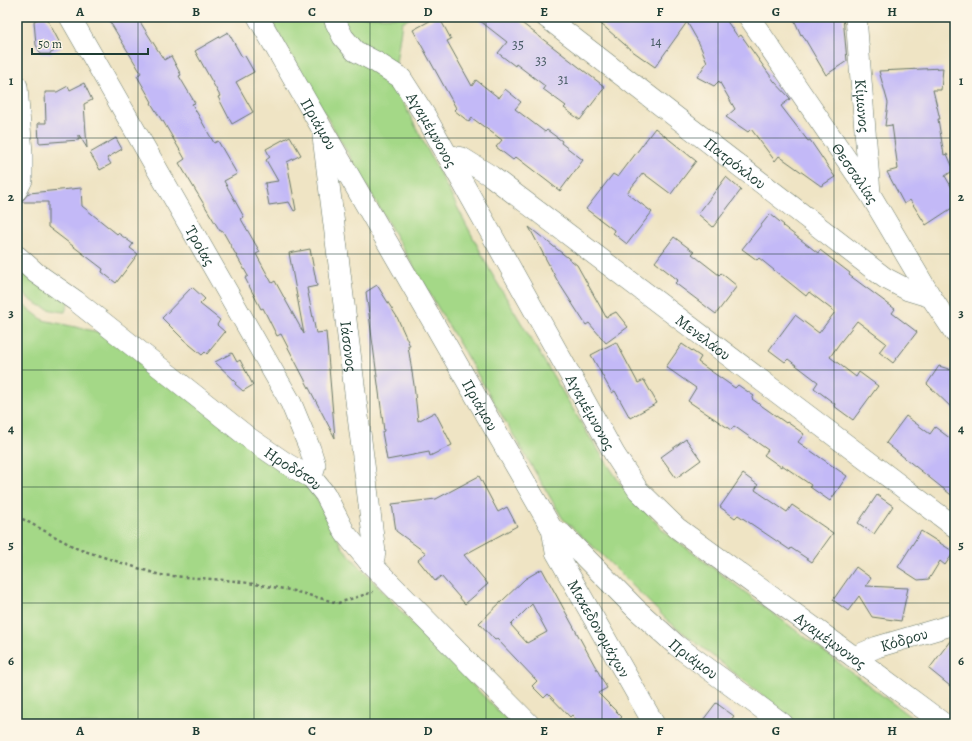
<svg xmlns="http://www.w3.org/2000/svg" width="972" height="741" viewBox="0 0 972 741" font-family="Alegreya,serif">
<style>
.green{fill:#a4d887;stroke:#628a5e}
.building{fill:#c3b9f7;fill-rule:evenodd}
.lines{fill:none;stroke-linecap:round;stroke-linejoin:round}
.minor-casing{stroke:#687766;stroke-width:22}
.path{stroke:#687766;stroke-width:2.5;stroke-dasharray:3 3;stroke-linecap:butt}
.minor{stroke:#fff;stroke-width:21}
.grid{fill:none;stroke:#1f3d34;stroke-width:1;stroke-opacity:0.55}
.labels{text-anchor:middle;stroke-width:4;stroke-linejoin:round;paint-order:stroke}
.number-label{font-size:14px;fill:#485c65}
.street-label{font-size:16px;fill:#1f3d34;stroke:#fcf5e5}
.neatline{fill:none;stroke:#1f3d34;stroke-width:1.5}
.grid-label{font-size:13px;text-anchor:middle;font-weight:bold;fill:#1f3d34}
</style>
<rect width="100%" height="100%" fill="#fcf5e5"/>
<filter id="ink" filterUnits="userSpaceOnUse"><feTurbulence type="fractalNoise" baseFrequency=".025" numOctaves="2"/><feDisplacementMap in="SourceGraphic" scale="8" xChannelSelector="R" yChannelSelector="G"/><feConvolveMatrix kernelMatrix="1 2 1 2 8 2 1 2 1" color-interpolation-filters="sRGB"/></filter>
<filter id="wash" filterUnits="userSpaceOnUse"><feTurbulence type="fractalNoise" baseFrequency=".012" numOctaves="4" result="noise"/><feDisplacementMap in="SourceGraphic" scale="16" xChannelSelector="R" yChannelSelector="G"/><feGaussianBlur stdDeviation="0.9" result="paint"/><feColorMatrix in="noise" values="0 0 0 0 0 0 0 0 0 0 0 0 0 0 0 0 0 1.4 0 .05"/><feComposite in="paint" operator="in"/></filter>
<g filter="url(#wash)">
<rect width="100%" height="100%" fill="#efe4c4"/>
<path class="green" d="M269,17h144l-11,5 -9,61 99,191 97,162 33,50 42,45 256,193h-121l-132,-104 -67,-67 -37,-34 -165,-279z
M17,267l52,34 -4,11c-20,-1 -33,-10 -48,-23z
M17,300l26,20 65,14 205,157 29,56 67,73 102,104h-494z"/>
<g id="blocks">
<path class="building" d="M41,17h5l16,30 -13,7h-8l-5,-9 -2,-24z
M107,17h30l27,43 7,-4 10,19 -2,1 16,27 -3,1 22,39 4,-2 19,33 -13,7 20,36 -3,2 19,33 -4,2 16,29 3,-2 29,53 -15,-81 21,-4 7,37 -10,2 9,45 10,-1 9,106 -54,-104 -4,2 -14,-28 -2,1 -16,-31 3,-2 -26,-46 -2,1 -41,-68 6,-4 -22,-38h-1l-11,-18 1,-1 -15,-26 4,-3z
M437,17h2l12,22 -4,2 25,45 4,-6 23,18 6,-9 16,13 -6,7 30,23 2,-2 15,11 -1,2 22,17 -23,31 -44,-34 -3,3 -17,-13 6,-7 -30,-22 -3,4 -15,-12 2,-2 -43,-78z
M475,17h39l91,70 -25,33 -16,-12 2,-2 -23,-17 2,-3 -29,-22 -1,2 -17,-13 9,-11z
M593,17h131l14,20 3,-2 33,46 15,16 1,2 -9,7 27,35 2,-1 25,37 -14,9 -42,-30 -4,5 -24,-32 -3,3 -22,-15 9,-8 -16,-28 -5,5 -17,-9 10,-15 -8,-19 -12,-21 -32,45 -24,-17z
M793,17h50l4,44 -21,14 -24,-41 -1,1z
M228,32l14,25 3,-1 9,16 -18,10 17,30 -21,12 -14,-27 2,-1 -25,-45z
M943,68l-2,22h-8l7,29h-2l6,36 3,-1 7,16 -9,6 10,17v13l-29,19 -16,-25 -6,4 -17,-32 11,-3 -6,-44 -7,1 3,-23 -9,-32z
M84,83l8,17 -8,4 3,44 -8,-13v5l-40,3 -1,-20h8l-1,-31h12l11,-6 2,4z
M655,128l41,33 -25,33 -28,-21 -16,20 25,19 -25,32 -14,-11 1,-3 -28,-21 27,-35 5,3z
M290,136l11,19 -14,7 9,48 -2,1 -5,-9 -20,3 -4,-22 13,-2 -12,-21 4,-3 -4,-8z
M116,138l6,11 -15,9 4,6 -11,6 -10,-17z
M726,177l15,13 -28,37 -15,-13z
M81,188l1,18 35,28 1,-1 15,11 -3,4 8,6 -22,29 -14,-11 1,-3 -55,-42v-25h-27l8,-9z
M770,214l14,11 -1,1 35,27 2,-3 30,23 -1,2 46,34 -3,4 25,19 -24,31 -14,-11 7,-9 -29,-22 -18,23 -9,13 26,20 3,-5 19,14 -25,34 -19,-14 1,-2 -21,-16 4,-6 -30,-23 -3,3 -16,-12 26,-35 24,18 16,-21 -26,-20 -3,4 -47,-38 -2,2 -15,-11z
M529,227l48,38 29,52 10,-5 12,15 -22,16 -17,-20 -3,2 -29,-45z
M674,237l20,15 -2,2 27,21 2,-2 16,13 -21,28 -41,-31 3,-3 -23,-18z
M377,285l20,32 13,29h-2l6,39 4,36 17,-9 17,33 -22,11 -1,-4 -42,8 -5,-28 2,-1 -5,-39 -13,-100z
M192,287l13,12 -5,5 20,16 -3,5 8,7 -18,22 -2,-2 -3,3 -18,-15 -22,-22z
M616,342l22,41 6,-3 13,23 -27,15 -15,-27 -3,2 -21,-38z
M682,344l19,13 -3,5 37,26 3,-3 16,11 -2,3 34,24 1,-1 17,12 -6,8 49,34 -17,25 -20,-14 1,-2 -29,-20 -1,2 -17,-12 4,-5 -34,-24 -3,4 -43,-29 8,-13 -30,-21z
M232,353l5,9 3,-2 13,25 -10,6 -8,-7 1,-2 -21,-20z
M939,366l16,5v40l-28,-27z
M906,416l24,18 5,-7 20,15v56l-69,-55z
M686,439l15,21 -25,18 -15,-21z
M743,474l15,11 -3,5 32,22 5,-7 41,28 -21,29 -21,-14 -1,2 -52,-35 -3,3 -15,-11z
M479,476l19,36 9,-5 10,19 -53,29 24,29 -23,20 -24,-28 -6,5 -17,-21 8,-7 -30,-22 -4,-27 44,-5z
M877,495l16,11 -19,28 -16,-11z
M921,531l33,21 -9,13 -5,-4 -11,18 -11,1 -20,-13z
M856,567l15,11 -5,8 42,2 -7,33 -29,-4 -13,-21 -11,15 -15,-11z
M542,569l65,119 -9,5 24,24 -7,7h-35l-8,-9 -2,2 -22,-23 -4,4 -12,-12 5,-5 -40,-42 -2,1 -16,-17 46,-44zM532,604l15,28 -20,11 -16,-18z
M953,637h2v53l-26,-21z
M716,703l18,13 -6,8h-28z"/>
</g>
</g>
<g filter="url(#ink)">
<use href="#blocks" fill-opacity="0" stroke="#687766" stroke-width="1"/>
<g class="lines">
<g class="minor-casing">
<g id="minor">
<path id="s1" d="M70,17l221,386 19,46 5,16 -3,13"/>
<path id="s2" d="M258,17l294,512 10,5 74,75 40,36 107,79"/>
<path id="s3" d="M335,17v4l8,16 12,14 21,11 25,16 25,39 189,338 23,35 39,38 177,129 90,67"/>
<path id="s4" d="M546,17l339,261 23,12 23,7"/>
<path id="s5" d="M749,17l121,177 61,103 24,36"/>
<path id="s6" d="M856,17l14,176"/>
<path d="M17,86l5,67v27l-5,10"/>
<path id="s7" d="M323,137l52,415 -1,6 -4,5"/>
<path id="s8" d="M447,155l15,3 29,18 464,351"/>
<path id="s9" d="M17,256l19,17 40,28 173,137 38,26 25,14 13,16 20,39 25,30 159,161"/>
<path id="s10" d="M552,529l4,23 98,172"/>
<path id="s11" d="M854,657l23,-10 78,-23"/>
</g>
</g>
<path class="path" d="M17,516l61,33 82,26 76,6 54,9 48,13 35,-11"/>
<use href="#minor" class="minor"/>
</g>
</g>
<path class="grid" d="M138,17v707M254,17v707M370,17v707M486,17v707M602,17v707M718,17v707M834,17v707M17,138h938M17,254h938M17,370h938M17,487h938M17,603h938"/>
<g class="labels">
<g class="number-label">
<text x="656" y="46">14</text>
<text x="518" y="49">35</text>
<text x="541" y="65">33</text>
<text x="563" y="84">31</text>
</g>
<g class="street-label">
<text dy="6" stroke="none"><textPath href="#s6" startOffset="89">Κίμωνος</textPath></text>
<text dy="6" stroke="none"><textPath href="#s2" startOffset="123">Πριάμου</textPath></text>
<text dy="6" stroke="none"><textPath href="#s3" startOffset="154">Αγαμέμνονος</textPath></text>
<text dy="6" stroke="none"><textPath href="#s4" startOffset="239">Πατρόκλου</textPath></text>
<text dy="6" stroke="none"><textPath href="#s5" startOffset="189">Θεσσαλίας</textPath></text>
<text dy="6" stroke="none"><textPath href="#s1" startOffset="263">Τροίας</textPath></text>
<text dy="6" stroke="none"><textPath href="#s8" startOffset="316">Μενελάου</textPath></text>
<text dy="6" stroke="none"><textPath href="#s7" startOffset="211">Ιάσονος</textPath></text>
<text dy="6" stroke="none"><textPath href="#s2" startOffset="447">Πριάμου</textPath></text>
<text dy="6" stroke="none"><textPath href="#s3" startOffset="478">Αγαμέμνονος</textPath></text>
<text dy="6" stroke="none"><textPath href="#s9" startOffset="349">Ηροδότου</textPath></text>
<text dy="6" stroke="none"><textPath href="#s10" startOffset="111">Μακεδονομάχων</textPath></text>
<text dy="6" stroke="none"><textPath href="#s3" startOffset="814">Αγαμέμνονος</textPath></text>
<text dy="6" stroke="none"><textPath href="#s11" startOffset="53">Κόδρου</textPath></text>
<text dy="6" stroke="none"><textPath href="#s2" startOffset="783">Πριάμου</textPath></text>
</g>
</g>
<rect width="972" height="741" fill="none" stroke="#fcf5e5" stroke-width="44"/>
<path d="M32 48v6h116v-6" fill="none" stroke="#1f3d34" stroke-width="2"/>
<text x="38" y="48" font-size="12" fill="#1f3d34" stroke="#fcf5e5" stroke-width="3" paint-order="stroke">50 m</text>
<rect x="22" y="22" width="928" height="697" class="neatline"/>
<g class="grid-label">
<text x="80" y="16">A</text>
<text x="196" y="16">B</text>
<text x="312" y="16">C</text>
<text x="428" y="16">D</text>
<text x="544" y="16">E</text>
<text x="660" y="16">F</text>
<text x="776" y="16">G</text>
<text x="892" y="16">H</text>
<text x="11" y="85">1</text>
<text x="961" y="85">1</text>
<text x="11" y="201">2</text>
<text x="961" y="201">2</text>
<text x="11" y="317">3</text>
<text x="961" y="317">3</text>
<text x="11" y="433">4</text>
<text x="961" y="433">4</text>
<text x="11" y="549">5</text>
<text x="961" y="549">5</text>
<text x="11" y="665">6</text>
<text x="961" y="665">6</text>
<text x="80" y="735">A</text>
<text x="196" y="735">B</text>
<text x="312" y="735">C</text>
<text x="428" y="735">D</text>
<text x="544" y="735">E</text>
<text x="660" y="735">F</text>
<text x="776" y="735">G</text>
<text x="892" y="735">H</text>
</g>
</svg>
